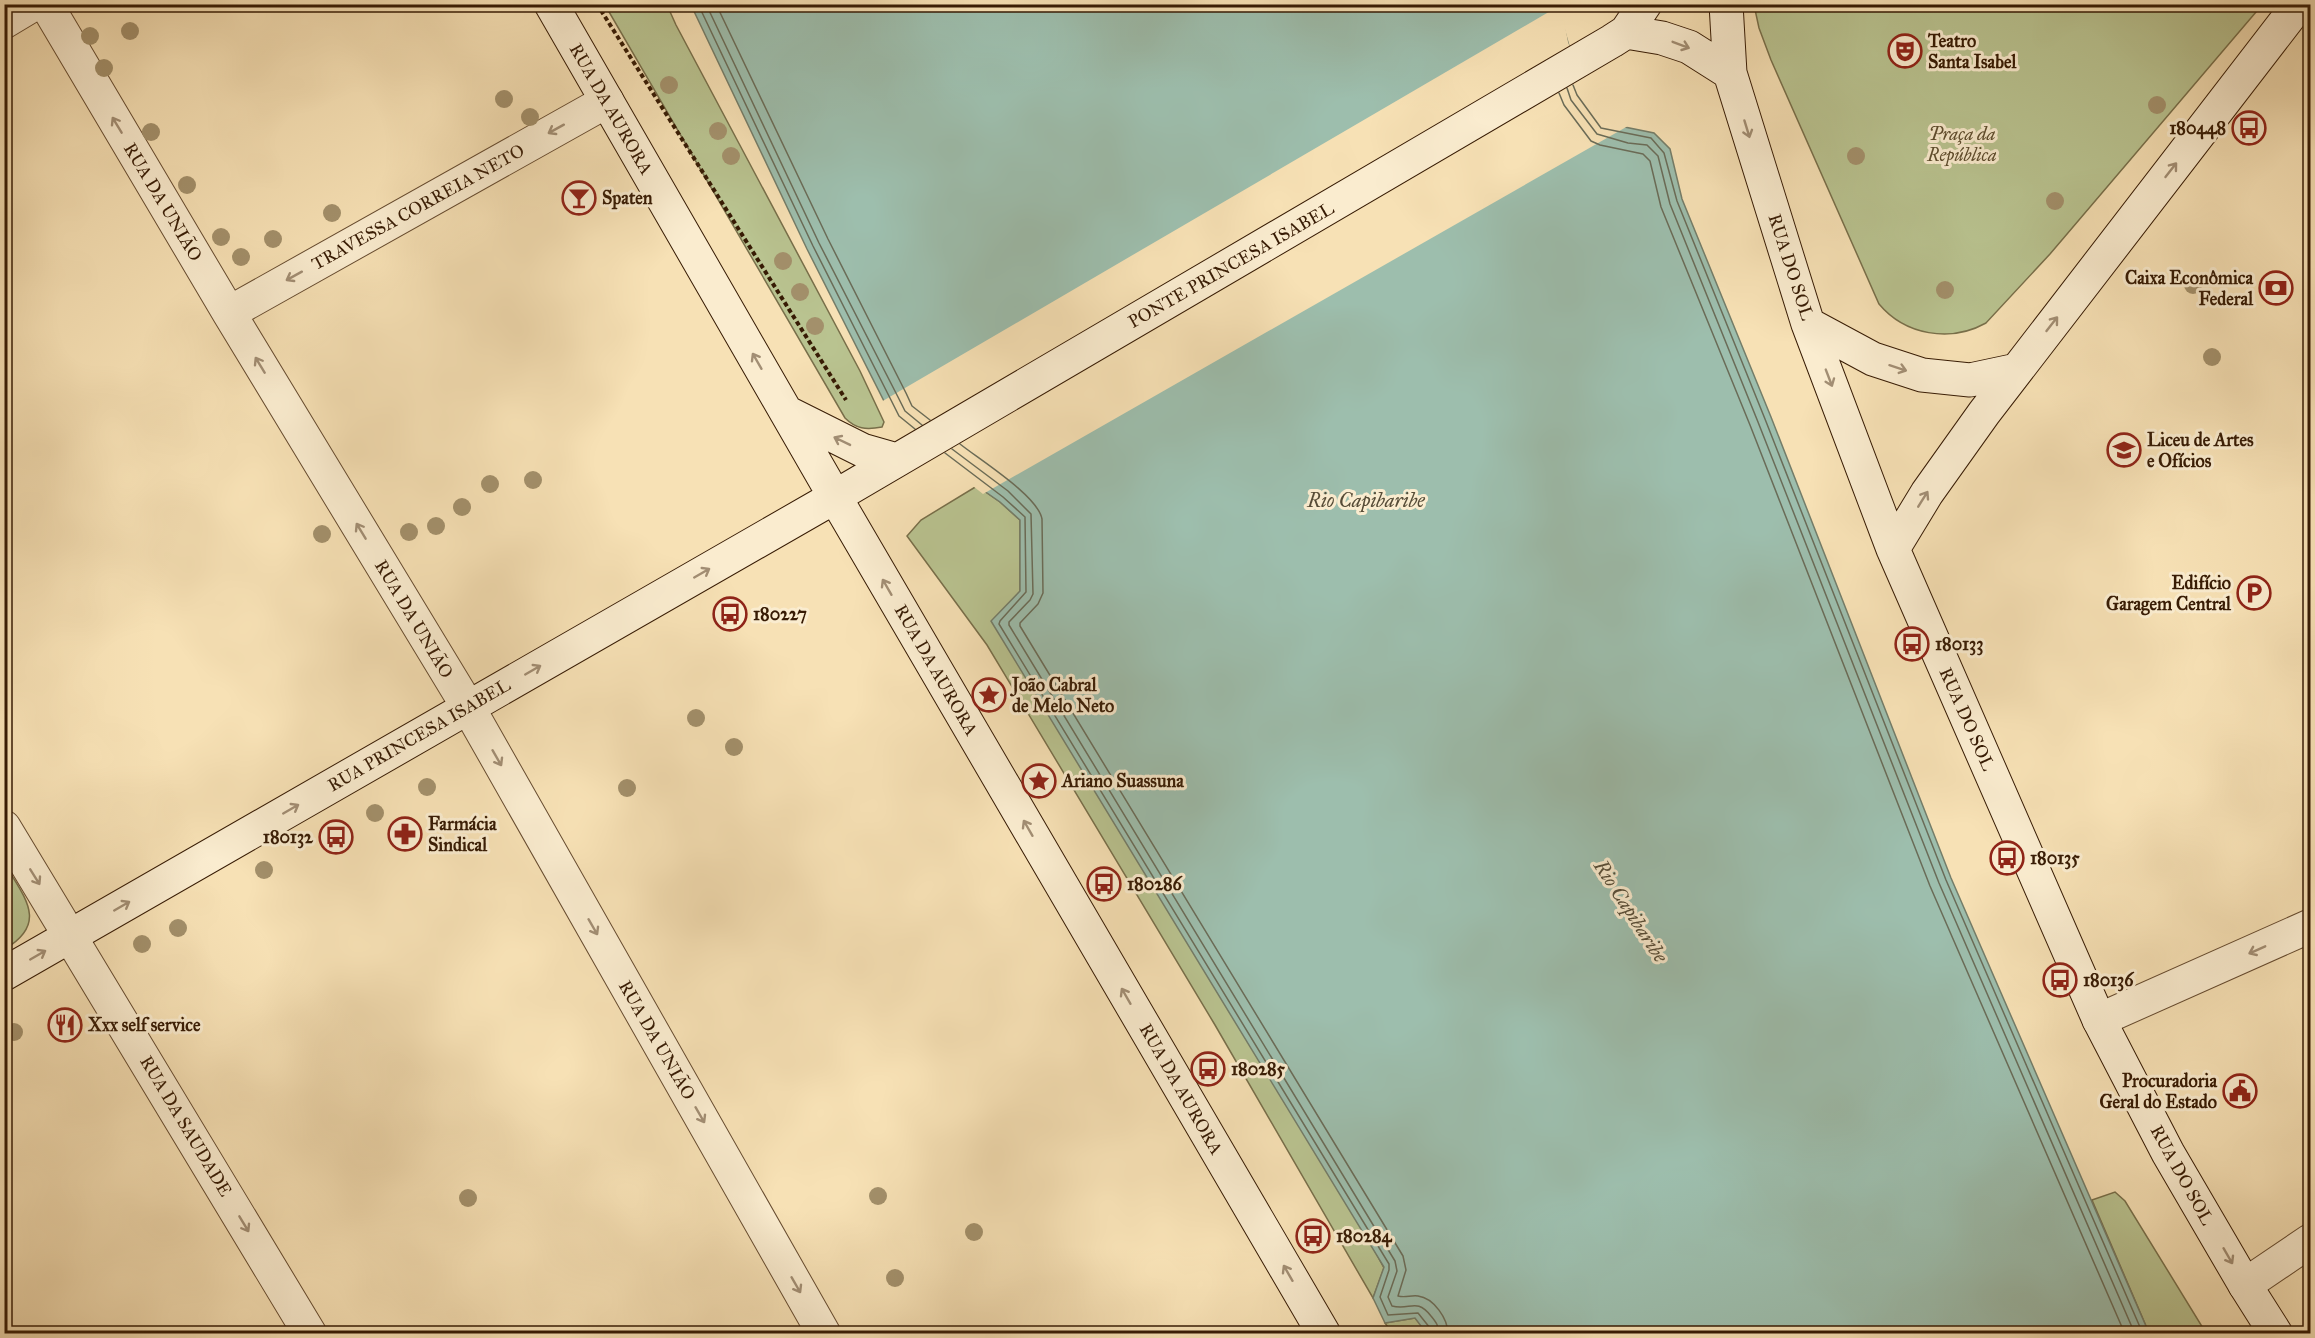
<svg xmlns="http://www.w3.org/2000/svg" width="2315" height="1338" viewBox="0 0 2315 1338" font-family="'IM FELL Great Primer',serif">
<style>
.green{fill:#b9c390;stroke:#786f4a;stroke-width:1.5}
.water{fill:#9dbead;stroke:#747d69;stroke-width:1.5}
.pier{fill:#f7e1b5}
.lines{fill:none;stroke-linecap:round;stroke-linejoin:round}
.shore{stroke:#6a6c58;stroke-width:1.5}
.street-casing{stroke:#674c30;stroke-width:35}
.secondary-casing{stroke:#371b04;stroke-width:35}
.path{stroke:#371b04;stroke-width:4;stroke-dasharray:4.5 3;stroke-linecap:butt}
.street{stroke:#faeccf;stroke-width:33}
.secondary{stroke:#faeccf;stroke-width:33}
.tree{fill:#a3906b}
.oneway{stroke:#a28e74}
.labels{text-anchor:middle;stroke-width:6;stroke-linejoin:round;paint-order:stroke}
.poi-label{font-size:18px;font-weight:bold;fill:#371b04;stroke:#faeccf;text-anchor:start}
.street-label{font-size:18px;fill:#371b04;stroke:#faeccf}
.park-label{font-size:18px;font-style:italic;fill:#5e4d2e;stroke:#faeccf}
.water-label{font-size:20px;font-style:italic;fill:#564c37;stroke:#faeccf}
</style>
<rect width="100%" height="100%" fill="#f7e1b5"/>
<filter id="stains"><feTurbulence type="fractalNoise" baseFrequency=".00333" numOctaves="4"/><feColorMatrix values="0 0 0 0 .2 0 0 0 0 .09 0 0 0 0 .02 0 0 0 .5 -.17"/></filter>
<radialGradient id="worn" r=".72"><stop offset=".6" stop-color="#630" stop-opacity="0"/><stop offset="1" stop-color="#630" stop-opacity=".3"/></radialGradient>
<path class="green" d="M605,5h62l9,20 184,346 24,51 -2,5c-16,3 -26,2 -37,-9z
M1754,5v-1l508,1 -212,249 -64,69c-36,20 -81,12 -107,-19l-108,-244 -12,-32z
M977,486l23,16 20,18v71l364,677 -11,30 -158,-273 -228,-380 -80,-109 14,-16z
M5,864c19,33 44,59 0,85z
M2115,1192l10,9 81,132h-57l-57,-133z
M1415,1318l13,15h-36l-7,-10z"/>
<path class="water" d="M691,5h862l6,6 23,81 23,31 49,10 16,16 12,50 89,218 180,461 198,455 -722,1 -12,-16 -30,5 -12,-25 11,-31 -393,-646 29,-30v-71l-20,-18 -23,-16 -92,-83 -78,-154z"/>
<path class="pier" d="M1559,6l3,4 6,32 17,49 22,30 21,5 -645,368 -91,-72 -11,-20z"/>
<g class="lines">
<path class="shore" d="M698,4l115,242 78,154 8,16 16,13
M706,4l113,239 79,154 7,14 17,14
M716,4l112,235 78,154 6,13 18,14
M1573,85l4,10 24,33 50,10 13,15 13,48 88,218 181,461 197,454
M1567,88l4,12 26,34 31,9 19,2 11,11 12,48 88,218 181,461 196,451
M1559,93l5,12 27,36 9,4 43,9 7,7 11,46 89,218 180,461 195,448
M960,444c20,16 78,52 82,75l1,74 -5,11 -18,19v3l383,630 3,14 -8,26c7,2 13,-1 20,0 16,2 30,23 30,38
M952,449l56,42 23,23 2,80 -3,6 -21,22v3l386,636 2,10 -9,26 4,9c18,5 24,-9 39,10 5,6 8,10 8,18
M945,453l58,44 22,20 1,75 -26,29 -1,3 390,640v6l-9,27 8,18 30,-2 12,15 2,6"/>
<g class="street-casing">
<path id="street" d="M46,4l183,309 239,394 356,627
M4,22l30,-18
M229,313l378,-212
M4,827l306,507
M2099,1020l211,-94
M2245,1285l65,-44"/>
</g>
<g class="secondary-casing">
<path id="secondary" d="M551,4l284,493 489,837
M1726,4l4,69 78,251 85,225 206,471 69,133 77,132 31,49
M1626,32l36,6 27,9 41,26
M1808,324l65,35 49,16 48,5 47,-10
M786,412l76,38 35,10
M1893,549l34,-56 57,-80 315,-409
M4,974l815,-468 793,-465 14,-9 19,-28"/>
</g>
<path class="path" d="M597,4l249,396"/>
<use href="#street" class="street"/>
<use href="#secondary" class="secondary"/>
</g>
<g class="tree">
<circle cx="130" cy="31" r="9"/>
<circle cx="90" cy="36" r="9"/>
<circle cx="104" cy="68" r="9"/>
<circle cx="669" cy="85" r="9"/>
<circle cx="504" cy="99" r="9"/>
<circle cx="2157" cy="105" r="9"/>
<circle cx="530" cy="117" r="9"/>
<circle cx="718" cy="131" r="9"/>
<circle cx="151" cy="132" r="9"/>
<circle cx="731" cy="156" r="9"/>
<circle cx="1856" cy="156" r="9"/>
<circle cx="187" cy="185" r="9"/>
<circle cx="2055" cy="201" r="9"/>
<circle cx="332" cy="213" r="9"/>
<circle cx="221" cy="237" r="9"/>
<circle cx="273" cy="239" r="9"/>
<circle cx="241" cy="257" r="9"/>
<circle cx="783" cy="261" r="9"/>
<circle cx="2193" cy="285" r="9"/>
<circle cx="1945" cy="290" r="9"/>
<circle cx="800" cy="292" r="9"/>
<circle cx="815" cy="326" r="9"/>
<circle cx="2212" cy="357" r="9"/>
<circle cx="533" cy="480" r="9"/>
<circle cx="490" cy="484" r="9"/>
<circle cx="462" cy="507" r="9"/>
<circle cx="436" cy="526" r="9"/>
<circle cx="409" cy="532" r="9"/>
<circle cx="322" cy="534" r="9"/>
<circle cx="696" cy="718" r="9"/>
<circle cx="734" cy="747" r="9"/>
<circle cx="427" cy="787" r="9"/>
<circle cx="627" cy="788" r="9"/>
<circle cx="375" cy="813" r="9"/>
<circle cx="264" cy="870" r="9"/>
<circle cx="178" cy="928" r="9"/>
<circle cx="142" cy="944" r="9"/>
<circle cx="14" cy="1032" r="9"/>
<circle cx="878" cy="1196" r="9"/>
<circle cx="468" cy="1198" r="9"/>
<circle cx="974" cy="1232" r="9"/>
<circle cx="895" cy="1278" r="9"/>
</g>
<defs><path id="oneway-shaft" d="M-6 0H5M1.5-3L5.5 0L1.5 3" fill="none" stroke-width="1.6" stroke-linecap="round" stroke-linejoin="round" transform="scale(1.5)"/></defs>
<g class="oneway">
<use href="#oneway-shaft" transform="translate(1681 45) rotate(21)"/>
<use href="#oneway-shaft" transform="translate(117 125) rotate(-121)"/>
<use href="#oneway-shaft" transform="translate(556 129) rotate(151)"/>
<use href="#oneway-shaft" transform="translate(1747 129) rotate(73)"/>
<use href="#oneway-shaft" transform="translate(2171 170) rotate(-52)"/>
<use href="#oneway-shaft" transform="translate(294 276) rotate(151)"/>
<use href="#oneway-shaft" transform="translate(2052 324) rotate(-52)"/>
<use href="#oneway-shaft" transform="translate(757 361) rotate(-120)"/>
<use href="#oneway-shaft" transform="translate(260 365) rotate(-121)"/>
<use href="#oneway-shaft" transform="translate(1898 368) rotate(18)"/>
<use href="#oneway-shaft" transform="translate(1829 378) rotate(69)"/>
<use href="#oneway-shaft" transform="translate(842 441) rotate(-154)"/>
<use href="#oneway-shaft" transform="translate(1923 499) rotate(-58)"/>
<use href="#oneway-shaft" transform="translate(361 531) rotate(-121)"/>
<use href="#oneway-shaft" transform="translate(702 573) rotate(-30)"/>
<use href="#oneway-shaft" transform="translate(887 587) rotate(-120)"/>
<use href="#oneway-shaft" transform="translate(533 670) rotate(-30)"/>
<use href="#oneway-shaft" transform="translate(497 758) rotate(60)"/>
<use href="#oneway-shaft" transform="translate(291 809) rotate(-30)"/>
<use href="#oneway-shaft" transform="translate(1028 828) rotate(-120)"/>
<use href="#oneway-shaft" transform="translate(35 877) rotate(58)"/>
<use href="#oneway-shaft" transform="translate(122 906) rotate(-30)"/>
<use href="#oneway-shaft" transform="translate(593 927) rotate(60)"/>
<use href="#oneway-shaft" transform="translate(2257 950) rotate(156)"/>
<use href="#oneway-shaft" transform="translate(38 955) rotate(-30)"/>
<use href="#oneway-shaft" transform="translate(1126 996) rotate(-120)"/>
<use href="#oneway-shaft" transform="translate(700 1115) rotate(60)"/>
<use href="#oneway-shaft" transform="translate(244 1224) rotate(59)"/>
<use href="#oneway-shaft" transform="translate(2228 1256) rotate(60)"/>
<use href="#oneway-shaft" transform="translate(1288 1273) rotate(-120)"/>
<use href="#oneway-shaft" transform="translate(796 1285) rotate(60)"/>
</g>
<defs>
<g id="theatre-ring" transform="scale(1.725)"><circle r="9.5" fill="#faeccf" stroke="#8f2418" stroke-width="1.5"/><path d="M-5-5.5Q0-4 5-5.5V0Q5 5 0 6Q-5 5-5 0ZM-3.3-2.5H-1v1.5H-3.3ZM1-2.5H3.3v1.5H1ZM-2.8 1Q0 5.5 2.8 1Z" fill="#8f2418"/></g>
<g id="bus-ring" transform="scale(1.725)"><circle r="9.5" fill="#faeccf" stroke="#8f2418" stroke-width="1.5"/><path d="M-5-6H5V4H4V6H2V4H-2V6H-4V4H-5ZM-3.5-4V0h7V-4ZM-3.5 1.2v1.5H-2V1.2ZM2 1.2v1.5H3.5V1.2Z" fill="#8f2418"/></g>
<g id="bar-ring" transform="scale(1.725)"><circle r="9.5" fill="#faeccf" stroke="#8f2418" stroke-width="1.5"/><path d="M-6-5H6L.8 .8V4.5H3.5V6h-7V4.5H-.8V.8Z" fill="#8f2418"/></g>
<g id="bank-ring" transform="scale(1.725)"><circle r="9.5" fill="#faeccf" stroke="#8f2418" stroke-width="1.5"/><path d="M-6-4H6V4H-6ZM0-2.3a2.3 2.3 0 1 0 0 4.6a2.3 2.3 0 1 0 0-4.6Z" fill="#8f2418"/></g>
<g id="university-ring" transform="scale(1.725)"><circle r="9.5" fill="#faeccf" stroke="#8f2418" stroke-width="1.5"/><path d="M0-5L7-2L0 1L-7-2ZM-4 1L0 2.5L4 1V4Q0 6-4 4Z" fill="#8f2418"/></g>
<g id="parking-ring" transform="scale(1.725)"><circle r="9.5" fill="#faeccf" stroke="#8f2418" stroke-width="1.5"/><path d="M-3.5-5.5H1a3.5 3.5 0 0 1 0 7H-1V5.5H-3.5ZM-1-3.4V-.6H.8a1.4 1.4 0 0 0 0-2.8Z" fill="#8f2418"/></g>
<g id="sight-ring" transform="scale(1.725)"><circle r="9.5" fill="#faeccf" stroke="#8f2418" stroke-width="1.5"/><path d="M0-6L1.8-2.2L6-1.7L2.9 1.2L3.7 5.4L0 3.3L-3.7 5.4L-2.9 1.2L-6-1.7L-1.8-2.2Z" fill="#8f2418"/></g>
<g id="pharmacy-ring" transform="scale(1.725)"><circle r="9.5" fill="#faeccf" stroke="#8f2418" stroke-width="1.5"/><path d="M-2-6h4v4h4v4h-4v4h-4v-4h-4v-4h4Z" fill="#8f2418"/></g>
<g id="restaurant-ring" transform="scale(1.725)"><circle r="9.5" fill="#faeccf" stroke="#8f2418" stroke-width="1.5"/><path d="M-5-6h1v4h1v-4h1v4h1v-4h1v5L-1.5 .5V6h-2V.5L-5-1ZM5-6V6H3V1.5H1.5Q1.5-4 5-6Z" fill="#8f2418"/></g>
<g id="civic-ring" transform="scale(1.725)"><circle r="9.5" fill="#faeccf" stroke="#8f2418" stroke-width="1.5"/><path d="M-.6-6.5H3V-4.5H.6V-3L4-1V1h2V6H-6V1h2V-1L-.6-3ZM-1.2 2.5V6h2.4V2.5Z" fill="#8f2418"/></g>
</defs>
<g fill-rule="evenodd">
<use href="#theatre-ring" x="1905" y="51"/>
<use href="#bus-ring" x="2249" y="128"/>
<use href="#bar-ring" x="579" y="198"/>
<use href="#bank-ring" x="2276" y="288"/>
<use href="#university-ring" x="2124" y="450"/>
<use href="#parking-ring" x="2254" y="593"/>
<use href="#bus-ring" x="730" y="614"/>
<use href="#bus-ring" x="1912" y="644"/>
<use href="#sight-ring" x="989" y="695"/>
<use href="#sight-ring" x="1039" y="781"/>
<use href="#pharmacy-ring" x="405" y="834"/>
<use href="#bus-ring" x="336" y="837"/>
<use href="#bus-ring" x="2007" y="858"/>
<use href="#bus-ring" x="1104" y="884"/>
<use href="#bus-ring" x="2060" y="980"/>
<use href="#restaurant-ring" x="65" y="1025"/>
<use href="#bus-ring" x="1208" y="1069"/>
<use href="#civic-ring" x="2240" y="1091"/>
<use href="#bus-ring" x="1313" y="1236"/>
</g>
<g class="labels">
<g class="poi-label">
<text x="1928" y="47">Teatro<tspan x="1928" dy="21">Santa Isabel</tspan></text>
<text x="2226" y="134" text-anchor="end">180448</text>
<text x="602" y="204">Spaten</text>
<text x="2253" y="284" text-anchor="end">Caixa Econômica<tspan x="2253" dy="21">Federal</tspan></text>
<text x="2147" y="446">Liceu de Artes<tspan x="2147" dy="21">e Ofícios</tspan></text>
<text x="2231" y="589" text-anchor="end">Edifício<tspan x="2231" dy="21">Garagem Central</tspan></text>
<text x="753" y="620">180227</text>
<text x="1935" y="650">180133</text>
<text x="1012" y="691">João Cabral<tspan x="1012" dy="21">de Melo Neto</tspan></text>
<text x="1062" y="787">Ariano Suassuna</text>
<text x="428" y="830">Farmácia<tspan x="428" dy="21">Sindical</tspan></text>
<text x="313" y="843" text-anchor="end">180132</text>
<text x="2030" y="864">180135</text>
<text x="1127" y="890">180286</text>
<text x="2083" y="986">180136</text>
<text x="88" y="1031">Xxx self service</text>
<text x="1231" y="1075">180285</text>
<text x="2217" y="1087" text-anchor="end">Procuradoria<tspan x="2217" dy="21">Geral do Estado</tspan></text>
<text x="1336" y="1242">180284</text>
</g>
<g class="street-label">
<text transform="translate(611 109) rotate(60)" y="6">RUA DA AURORA</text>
<text transform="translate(163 202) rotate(59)" y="6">RUA DA UNIÃO</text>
<text transform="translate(418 207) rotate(-29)" y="6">TRAVESSA CORREIA NETO</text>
<text transform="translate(1231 265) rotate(-30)" y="6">PONTE PRINCESA ISABEL</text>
<text transform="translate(1791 267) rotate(72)" y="6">RUA DO SOL</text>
<text transform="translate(414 619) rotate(59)" y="6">RUA DA UNIÃO</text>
<text transform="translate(936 670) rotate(60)" y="6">RUA DA AURORA</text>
<text transform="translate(1967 719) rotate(66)" y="6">RUA DO SOL</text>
<text transform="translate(419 735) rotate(-30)" y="6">RUA PRINCESA ISABEL</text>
<text transform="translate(657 1040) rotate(60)" y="6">RUA DA UNIÃO</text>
<text transform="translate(1181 1089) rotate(60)" y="6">RUA DA AURORA</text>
<text transform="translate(186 1126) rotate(59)" y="6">RUA DA SAUDADE</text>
<text transform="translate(2182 1175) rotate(61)" y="6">RUA DO SOL</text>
</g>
<g class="park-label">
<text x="1962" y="140">Praça da<tspan x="1962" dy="21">República</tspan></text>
</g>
<g class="water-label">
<text x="1366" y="507">Rio Capibaribe</text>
<text transform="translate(1631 911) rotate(57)" y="7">Rio Capibaribe</text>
</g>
</g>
<rect width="2315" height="1338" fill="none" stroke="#f7e1b5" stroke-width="24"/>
<rect x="6" y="6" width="2303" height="1326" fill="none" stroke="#371b04" stroke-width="3"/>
<rect x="12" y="12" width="2291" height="1314" fill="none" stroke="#371b04" stroke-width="1.5"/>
<rect width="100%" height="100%" filter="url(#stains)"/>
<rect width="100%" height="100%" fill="url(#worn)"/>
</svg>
